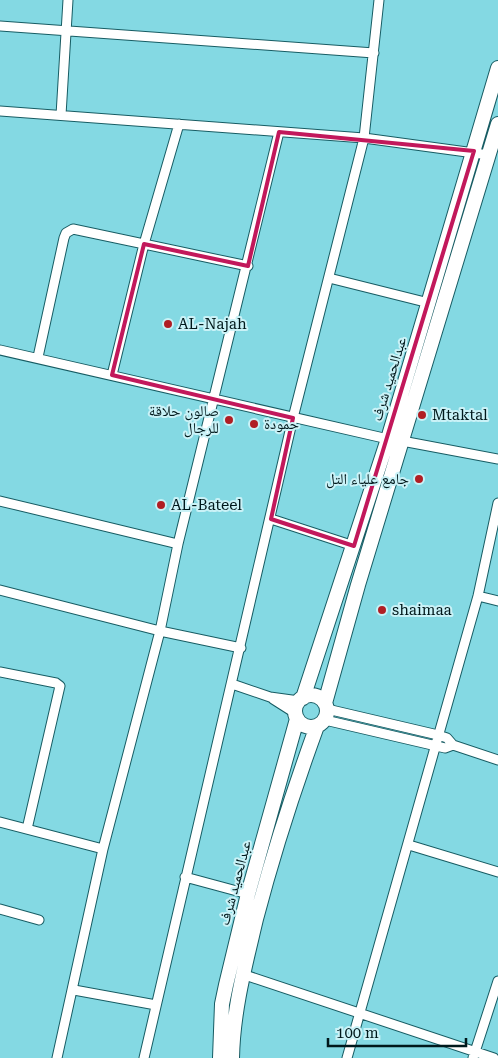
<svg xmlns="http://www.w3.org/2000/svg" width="498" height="1058" viewBox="0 0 498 1058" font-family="'Roboto Serif','Noto Naskh Arabic',serif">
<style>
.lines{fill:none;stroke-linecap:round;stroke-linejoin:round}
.street-casing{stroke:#175c63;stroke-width:11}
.primary-casing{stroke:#175c63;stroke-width:16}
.street{stroke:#fff;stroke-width:9}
.primary{stroke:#fff;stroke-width:14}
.marked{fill:none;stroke:#c2185b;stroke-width:4;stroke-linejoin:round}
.poi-dot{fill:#b01e24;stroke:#caf2f7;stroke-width:2}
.labels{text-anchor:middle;stroke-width:4;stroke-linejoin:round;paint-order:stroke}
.poi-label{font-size:15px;fill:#00181b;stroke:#caf2f7;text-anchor:start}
.street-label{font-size:15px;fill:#00181b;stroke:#caf2f7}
</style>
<rect width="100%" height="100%" fill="#84d9e3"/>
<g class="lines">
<g class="street-casing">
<path id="street" d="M0,26l374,27
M0,111l364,27 125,17
M61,115l7,-115
M329,278l100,25
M0,350l388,89
M38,357l26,-119 2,-5 7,-4 175,37
M112,375l32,-131 35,-120
M402,441l96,18
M0,501l178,43
M271,519l83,27
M0,590l160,41 81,17
M478,596l20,5
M0,672l56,11 4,3 -33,143
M232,684l38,13 29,4
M273,699l22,14
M327,709l111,26 9,3 6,7
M325,720l120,28 8,-3 45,15
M0,822l103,27
M409,845l89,27
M185,877l63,17
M0,909l39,11
M242,974l252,84
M74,990l82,15
M57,1058l46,-209 57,-218 18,-87 101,-412
M144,1058l149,-640 71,-280 15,-138
M347,1058l131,-462 20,-93
M473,1058l25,-77"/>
</g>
<g class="primary-casing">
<path id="primary" d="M295 711a16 16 0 1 1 32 0a16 16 0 1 1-32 0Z
M303,698l85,-259 110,-371
M325,703l33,-118 140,-461
M220,1058l2,-54 4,-19 22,-91 49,-175
M232,1058c1,-48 13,-92 24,-139 17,-65 38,-130 61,-193"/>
</g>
<use href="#street" class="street"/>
<use href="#primary" class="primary"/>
</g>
<path class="marked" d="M279,132l195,19 -120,395 -83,-27 22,-101 -181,-43 32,-131 104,22z"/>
<g class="poi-dot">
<circle cx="168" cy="324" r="5"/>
<circle cx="422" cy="415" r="5"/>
<circle cx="229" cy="420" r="5"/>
<circle cx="254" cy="424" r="5"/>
<circle cx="419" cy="479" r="5"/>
<circle cx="161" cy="505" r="5"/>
<circle cx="382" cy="610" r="5"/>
</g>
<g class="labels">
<g class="poi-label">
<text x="178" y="329">AL-Najah</text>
<text x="219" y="416" text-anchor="end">صالون حلاقة<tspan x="219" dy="17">للرجال</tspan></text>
<text x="432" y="420">Mtaktal</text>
<text x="264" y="429">حمودة</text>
<text x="409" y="484" text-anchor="end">جامع علياء التل</text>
<text x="171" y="510">AL-Bateel</text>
<text x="392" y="615">shaimaa</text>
</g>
<g class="street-label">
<text transform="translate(389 379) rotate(-73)" y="5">عبدالحميد شرف</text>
<text transform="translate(235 883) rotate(-75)" y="5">عبدالحميد شرف</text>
</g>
</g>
<path d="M328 1038v8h138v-8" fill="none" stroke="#00181b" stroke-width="2.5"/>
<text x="336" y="1038" font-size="15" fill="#00181b" stroke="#caf2f7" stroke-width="4" paint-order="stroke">100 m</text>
</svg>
